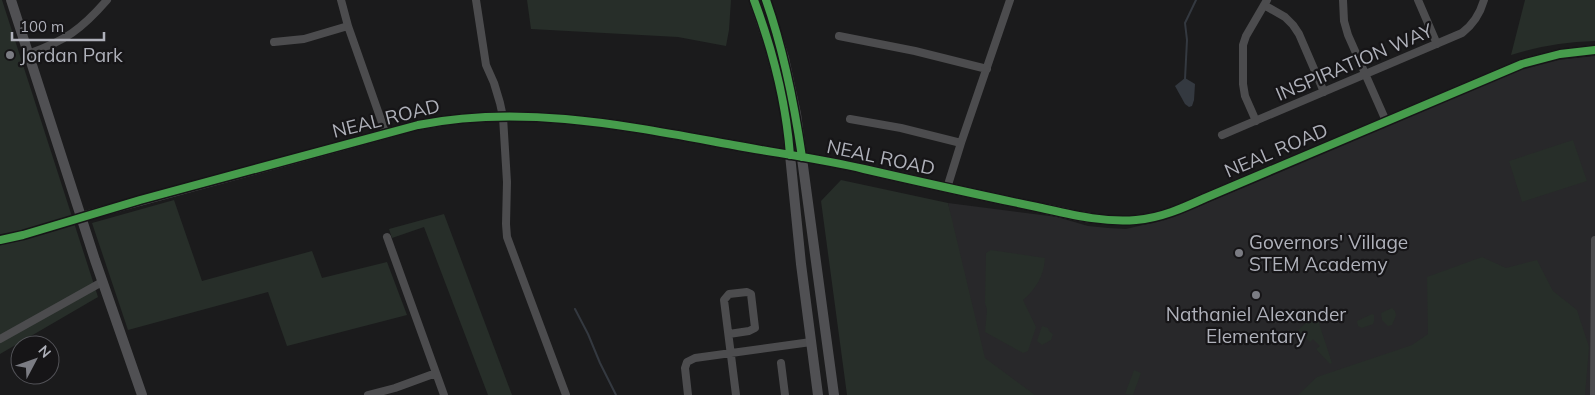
<svg xmlns="http://www.w3.org/2000/svg" width="1595" height="395" viewBox="0 0 1595 395" font-family="Mulish,sans-serif">
<style>
.built{fill:#28282a}
.green{fill:#272e29}
.water{fill:#343940}
.lines{fill:none;stroke-linecap:round;stroke-linejoin:round}
.stream{stroke:#343940;stroke-width:2}
.street{stroke:#4c4c4e;stroke-width:8}
.secondary{stroke:#505053;stroke-width:10}
.cycleway-casing{stroke:#161517;stroke-width:11}
.cycleway{stroke:#469c4c;stroke-width:8}
.poi-dot{fill:#7b7c83;stroke:#161517;stroke-width:2}
.labels{text-anchor:middle;stroke-width:4.5;stroke-linejoin:round;paint-order:stroke}
.poi-label{font-size:19px;fill:#afb1ba;stroke:#161517;text-anchor:start}
.street-label{font-size:19px;fill:#afb1ba;stroke:#161517}
</style>
<rect width="100%" height="100%" fill="#1b1b1c"/>
<path class="built" d="M1595,56v339h-611l-36,-192 109,14 31,9 20,2 18,1 38,-9 36,-14 324,-138 33,-8z"/>
<path class="green" d="M0,0h2l96,297 -98,57z
M527,0h204l-2,30 -3,16 -48,-9 -147,-8z
M1525,0h70v41c-30,1 -55,5 -84,14z
M1573,140l14,41 -65,21 -13,-41z
M841,180l107,23 37,155 50,37h-188l-26,-194z
M174,200l28,81 110,-30 10,27 65,-16 20,53 -120,31 -19,-54 -140,38 -36,-107z
M444,214l68,181h-24l-64,-168 -32,11 -3,-9z
M991,250l54,8c-1,18 -9,31 -22,42l13,27 -8,24 -5,2 -38,-21 2,-22 -2,-7 1,-50z
M1482,257l24,11 31,-8 16,31 24,19 12,37 -4,48h-287l19,-18 95,-32 16,-11 -1,-57z
M1392,308l3,3 1,5 -4,9 -4,1 -6,-6 -1,-7z
M1372,314l2,1v6l-1,3 -11,4 -4,-2 -1,-5z
M1317,317l15,46 -2,1 -14,-15 4,-3 -7,-7 -3,3 -12,-12 11,-10z
M1042,326l6,2 1,3 4,3 -2,6 -9,5 -5,-4z
M1134,370l7,3 -8,22 -8,-1z"/>
<path class="water" d="M1185,78l10,6 -1,16 -2,6 -3,1 -4,-3 -10,-18z"/>
<g class="lines">
<path class="stream" d="M1185,79l2,-39 -2,-17 11,-23
M575,309l13,25 12,29 16,32"/>
<path class="street" d="M341,0l7,26 38,108
M476,0l10,65 8,18 6,20 3,14 4,65 -1,42 1,13 59,158
M1343,0l1,21 4,14 38,86
M1418,0l19,44
M1264,5l21,12 8,8 6,9 25,58
M839,36l76,15 72,18
M274,42l30,-3 44,-13
M28,54c37,-13 54,-25 79,-54
M850,119l51,9 60,15
M1256,121l-11,-25 -2,-12v-39l3,-9 21,-36
M1222,135l240,-102c12,-9 18,-19 22,-33
M947,188l14,-45 49,-143
M387,237l57,158
M0,240l23,-5 58,-18
M729,334l20,-3 6,-3 -4,-34 -4,-2 -18,2 -5,6c4,32 8,63 12,95
M0,339l102,-57
M781,363l4,32
M368,395l27,-7 41,-15
M688,395l-3,-27 2,-6 8,-4 116,-16
M1594,395l1,-155"/>
<path class="secondary" d="M11,0l84,260 47,135
M754,0l16,48 15,57 16,159 17,131
M766,0l18,58 12,56 38,281
M81,217l337,-92c105,-21 210,1 315,20 43,8 88,14 131,24 57,13 115,26 173,38 32,7 66,16 99,13 25,-2 47,-12 69,-22l317,-134 38,-10 35,-4"/>
<g class="cycleway-casing">
<path id="cycleway" d="M754,0c19,51 32,101 36,155
M766,0c18,51 28,103 36,157
M0,240l23,-5 117,-35 278,-75c105,-21 210,1 315,20 43,8 88,14 131,24 57,13 115,26 173,38 32,7 66,16 99,13 25,-2 47,-12 69,-22l317,-134 38,-10 35,-4"/>
</g>
<use href="#cycleway" class="cycleway"/>
</g>
<g class="poi-dot">
<circle cx="10" cy="55" r="5"/>
<circle cx="1239" cy="253" r="5"/>
<circle cx="1256" cy="295" r="5"/>
</g>
<g class="labels">
<g class="poi-label">
<text x="20" y="62">Jordan Park</text>
<text x="1249" y="249">Governors' Village<tspan x="1249" dy="22">STEM Academy</tspan></text>
<text x="1256" y="321" text-anchor="middle">Nathaniel Alexander<tspan x="1256" dy="22">Elementary</tspan></text>
</g>
<g class="street-label">
<text transform="translate(1354 62) rotate(-23)" y="7">INSPIRATION WAY</text>
<text transform="translate(386 118) rotate(-14)" y="7">NEAL ROAD</text>
<text transform="translate(1276 150) rotate(-23)" y="7">NEAL ROAD</text>
<text transform="translate(881 157) rotate(12)" y="7">NEAL ROAD</text>
</g>
</g>
<g transform="translate(35 360) rotate(49)"><circle r="24" fill="#161517" stroke="#535358"/>
<path d="M0-4L9 19L0 12L-9 19Z" fill="#7b7c83"/>
<text y="-8" font-size="14" font-weight="bold" text-anchor="middle" fill="#afb1ba">N</text>
</g>
<path d="M12 32v8h92v-8" fill="none" stroke="#afb1ba" stroke-width="2.5"/>
<text x="20" y="32" font-size="15" fill="#afb1ba" stroke="#161517" stroke-width="4" paint-order="stroke">100 m</text>
</svg>
